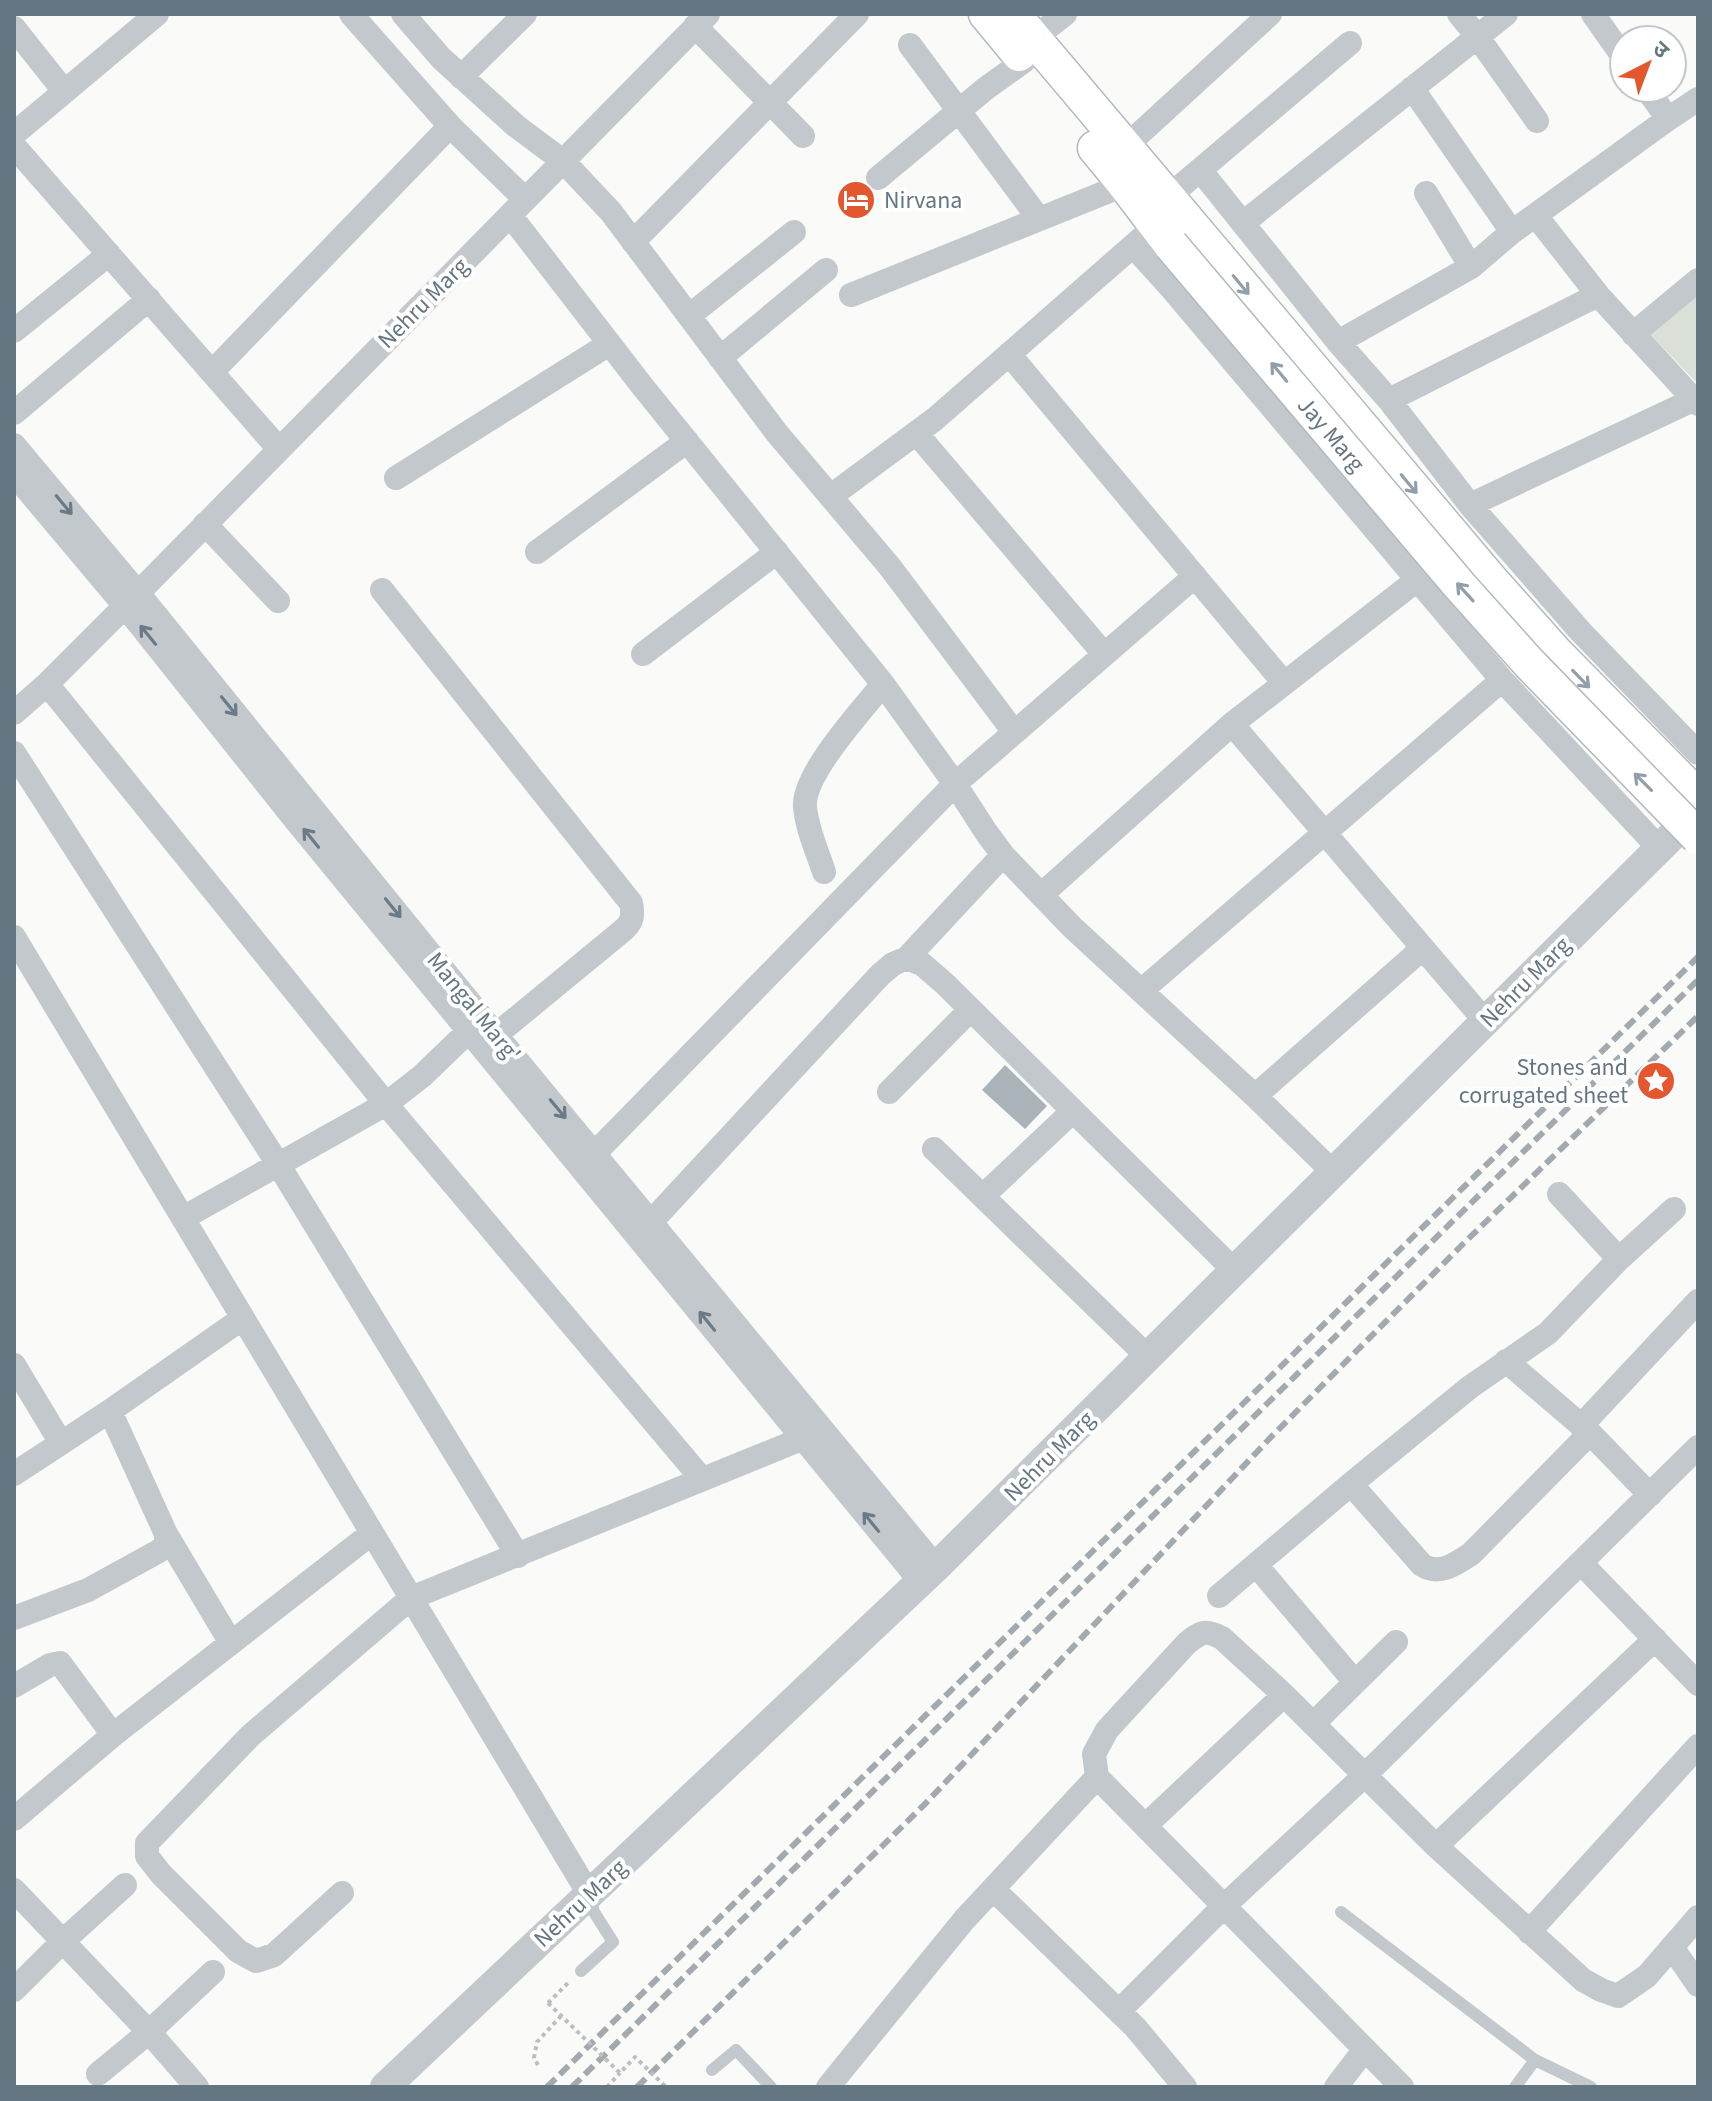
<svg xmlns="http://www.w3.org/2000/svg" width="1712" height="2101" viewBox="0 0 1712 2101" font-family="'Source Sans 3','Noto Sans Devanagari',sans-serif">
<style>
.green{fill:#dadfd7}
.building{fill:#aab3b9}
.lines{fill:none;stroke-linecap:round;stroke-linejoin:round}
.secondary-casing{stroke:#b3babf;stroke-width:37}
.path{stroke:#bbbfc2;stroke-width:4;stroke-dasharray:4 4;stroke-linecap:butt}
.service{stroke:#c3c8cc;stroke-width:12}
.minor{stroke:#c3c8cc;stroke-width:24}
.tertiary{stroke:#c3c8cc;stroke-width:30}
.secondary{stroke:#fff;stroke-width:34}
.rail{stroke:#a2aab0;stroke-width:6;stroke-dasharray:12 6;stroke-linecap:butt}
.secondary-bridge-casing{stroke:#b3babf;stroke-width:37;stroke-linecap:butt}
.path-bridge{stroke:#bbbfc2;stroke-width:4;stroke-dasharray:4 4;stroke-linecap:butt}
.secondary-bridge{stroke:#fff;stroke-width:34}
.oneway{stroke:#939fa8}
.oneway2{stroke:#6a7a87}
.labels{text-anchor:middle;stroke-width:8;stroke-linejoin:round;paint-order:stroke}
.poi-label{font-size:24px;fill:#657683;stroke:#fff;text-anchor:start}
.street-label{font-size:24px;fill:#657683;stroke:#fff}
</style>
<rect width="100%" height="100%" fill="#fafaf8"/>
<path class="green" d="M1698,295v89l-49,-51z"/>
<path class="building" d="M1005,1065l42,41 -22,23 -43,-39z"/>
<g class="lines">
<g class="secondary-casing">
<path id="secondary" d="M986,14l33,40
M1013,14l477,565 66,74 142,144
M1095,148l28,34 48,63"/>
</g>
<path class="path" d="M548,2003l22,-22
M538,2065l-4,-7 3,-16 24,-26
M607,2087l13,-14"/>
<path class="service" d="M1341,1912l194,148 56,27
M581,1971l32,-29 -19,-30 -4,-15
M712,2070l24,-20 35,37
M1515,2087l20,-27"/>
<path class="minor" d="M351,14l99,112 75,73
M403,14l38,44 75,68 47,35 48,51 165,220 114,135 124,165
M1459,14l18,22 60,85
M1593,14l31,44
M695,26l108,110
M14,28l50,63
M1033,39l32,-25
M910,45l129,174
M461,77l64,-63
M1412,88l100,144
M1646,88l22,31
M14,134l143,-120
M14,146l265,303
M1125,147l145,-133
M1201,171l137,171 51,58 81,105 111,127 117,121
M878,178l107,-89 39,-28
M1426,193l45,74
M1168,197l182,-154
M510,215l133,172 240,297 72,100 31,48 17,23 69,72 183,169 78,76
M1536,216l62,79 100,109
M1243,223l263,-209
M633,242l224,-228
M1134,247l38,42 330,391 157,168
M851,295l258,-104 14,-9
M689,316l105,-84
M14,331l95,-77
M1633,334l65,-54
M1338,342l133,-75 41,-35 156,-113 30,-20
M1009,354l275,329
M720,358l106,-88
M212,372l238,-246
M1389,400l209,-105
M14,413l135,-114
M917,434l187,220
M14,445l124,148 358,442 440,532
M14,474l111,132 168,211 628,765
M396,478l213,-134
M831,496l104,-77 208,-182
M1470,505l223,-105
M205,524l73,77
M537,552l150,-111
M382,590l249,313c3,14 1,20 -10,29l-135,111
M643,654l134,-102
M47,684l339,420 316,375
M14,713l33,-29 91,-91 570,-579
M1232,724l253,297
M14,753l264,411 240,392
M824,872c-7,-21 -17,-43 -19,-65 -3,-32 57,-97 78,-123
M1041,895l191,-171 185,-144
M14,937l575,957
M907,958l96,-103
M1141,991l361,-311
M889,1092l81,-82
M1255,1096l168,-148
M934,1149l214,208
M595,1153l360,-369 240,-208
M1559,1194l60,65
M983,1196l90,-85
M183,1218l203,-114 36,-28 57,-55
M651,1222l229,-247 13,-11 14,-6 15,6 22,19 290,287
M1506,1361l84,72 60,62
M14,1365l47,78
M1581,1426l117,-125
M14,1474l96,-63 133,-93
M1351,1484l71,81c17,11 34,-1 49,-11l119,-121
M166,1534l65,109
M1581,1563l117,121
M1256,1565l99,117
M1219,1596l132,-112 119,-97 78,-54 71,-74 55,-50
M14,1618l74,-28 71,-39 7,-7v-10l-56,-123
M14,1686l36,-21 10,-2 53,72
M1313,1724l83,-82
M14,1819l99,-84 259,-202
M1145,1826l139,-131
M1436,1846l219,-207
M993,1889l142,138 50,60
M14,1890l135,142 48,55
M342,1893l-68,62 -18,6 -18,-10 -77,-77 -14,-18v-13l103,-107 161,-138 393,-160
M1529,1932l169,-186
M1672,1947l26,38
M14,1990l49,-49 62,-56
M1119,2011l105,-105 140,-130 334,-329
M98,2074l51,-42 64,-60
M828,2087l136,-167 133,-143
M1336,2087l29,-38
M1402,2087l-305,-310 -3,-23 13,-24 80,-87c14,-11 18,-14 35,-5l62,57 152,151 147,134 18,10 17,6 29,-20 51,-59"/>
<path class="tertiary" d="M385,2087l551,-520 762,-757"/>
<use href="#secondary" class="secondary"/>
<path class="rail" d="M547,2087l1151,-1130
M572,2087l1126,-1107
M637,2087l288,-283 347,-368 191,-192 235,-228"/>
<g class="secondary-bridge-casing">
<g id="secondary-bridge">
<path id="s1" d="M1171,245l289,341 69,77 169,174"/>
</g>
</g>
<path class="path-bridge" d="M548,2003l72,70 15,-16 31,30"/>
<use href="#secondary-bridge" class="secondary-bridge"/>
</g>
<defs><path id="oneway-shaft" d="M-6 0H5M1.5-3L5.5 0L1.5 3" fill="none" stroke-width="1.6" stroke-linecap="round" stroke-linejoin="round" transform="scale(2)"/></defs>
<g class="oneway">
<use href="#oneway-shaft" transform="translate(1241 285) rotate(50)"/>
<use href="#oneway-shaft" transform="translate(1279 372) rotate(-130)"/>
<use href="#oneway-shaft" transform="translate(1409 484) rotate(50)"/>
<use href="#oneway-shaft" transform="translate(1465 592) rotate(-132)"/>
<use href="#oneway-shaft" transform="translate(1581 679) rotate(46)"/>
<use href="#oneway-shaft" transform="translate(1643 782) rotate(-135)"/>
</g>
<g class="oneway2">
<use href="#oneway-shaft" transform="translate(64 505) rotate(50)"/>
<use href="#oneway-shaft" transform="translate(148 635) rotate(-129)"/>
<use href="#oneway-shaft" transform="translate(229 706) rotate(51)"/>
<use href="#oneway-shaft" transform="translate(311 838) rotate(-129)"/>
<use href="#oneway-shaft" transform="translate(393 908) rotate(51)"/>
<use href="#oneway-shaft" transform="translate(558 1109) rotate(50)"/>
<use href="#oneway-shaft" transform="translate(707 1321) rotate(-129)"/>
<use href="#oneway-shaft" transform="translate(871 1522) rotate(-129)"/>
</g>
<defs>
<g id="hotel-disc" transform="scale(2)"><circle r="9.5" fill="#e4572e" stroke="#fff"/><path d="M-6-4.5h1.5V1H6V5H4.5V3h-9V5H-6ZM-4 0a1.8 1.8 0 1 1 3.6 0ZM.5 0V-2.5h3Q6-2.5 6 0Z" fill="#fff"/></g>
<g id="sight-disc" transform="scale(2)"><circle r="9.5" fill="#e4572e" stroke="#fff"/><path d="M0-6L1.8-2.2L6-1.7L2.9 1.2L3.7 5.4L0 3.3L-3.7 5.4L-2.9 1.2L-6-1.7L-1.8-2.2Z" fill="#fff"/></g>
</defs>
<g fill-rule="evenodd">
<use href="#hotel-disc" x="856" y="200"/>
<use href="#sight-disc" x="1656" y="1081"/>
</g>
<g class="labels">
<g class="poi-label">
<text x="884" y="208">Nirvana</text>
<text x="1628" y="1075" text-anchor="end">Stones and<tspan x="1628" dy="28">corrugated sheet</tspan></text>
</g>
<g class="street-label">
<text transform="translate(423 303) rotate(-45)" y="8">Nehru Marg</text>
<text dy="8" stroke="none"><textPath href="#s1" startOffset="248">Jay Marg</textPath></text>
<text transform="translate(1525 982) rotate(-45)" y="8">Nehru Marg</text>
<text transform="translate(474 1007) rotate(51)" y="8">Mangal Marg'</text>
<text transform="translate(1049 1456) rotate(-45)" y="8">Nehru Marg</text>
<text transform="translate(580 1903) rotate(-43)" y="8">Nehru Marg</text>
</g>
</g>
<rect width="1712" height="2101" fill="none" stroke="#657683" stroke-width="32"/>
<g transform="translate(1648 64) rotate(42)"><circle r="38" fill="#ffffff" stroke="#c1c8cd" stroke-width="2"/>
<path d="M0-6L14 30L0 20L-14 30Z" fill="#e4572e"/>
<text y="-12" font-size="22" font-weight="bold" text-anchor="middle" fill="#657683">उ</text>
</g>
</svg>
